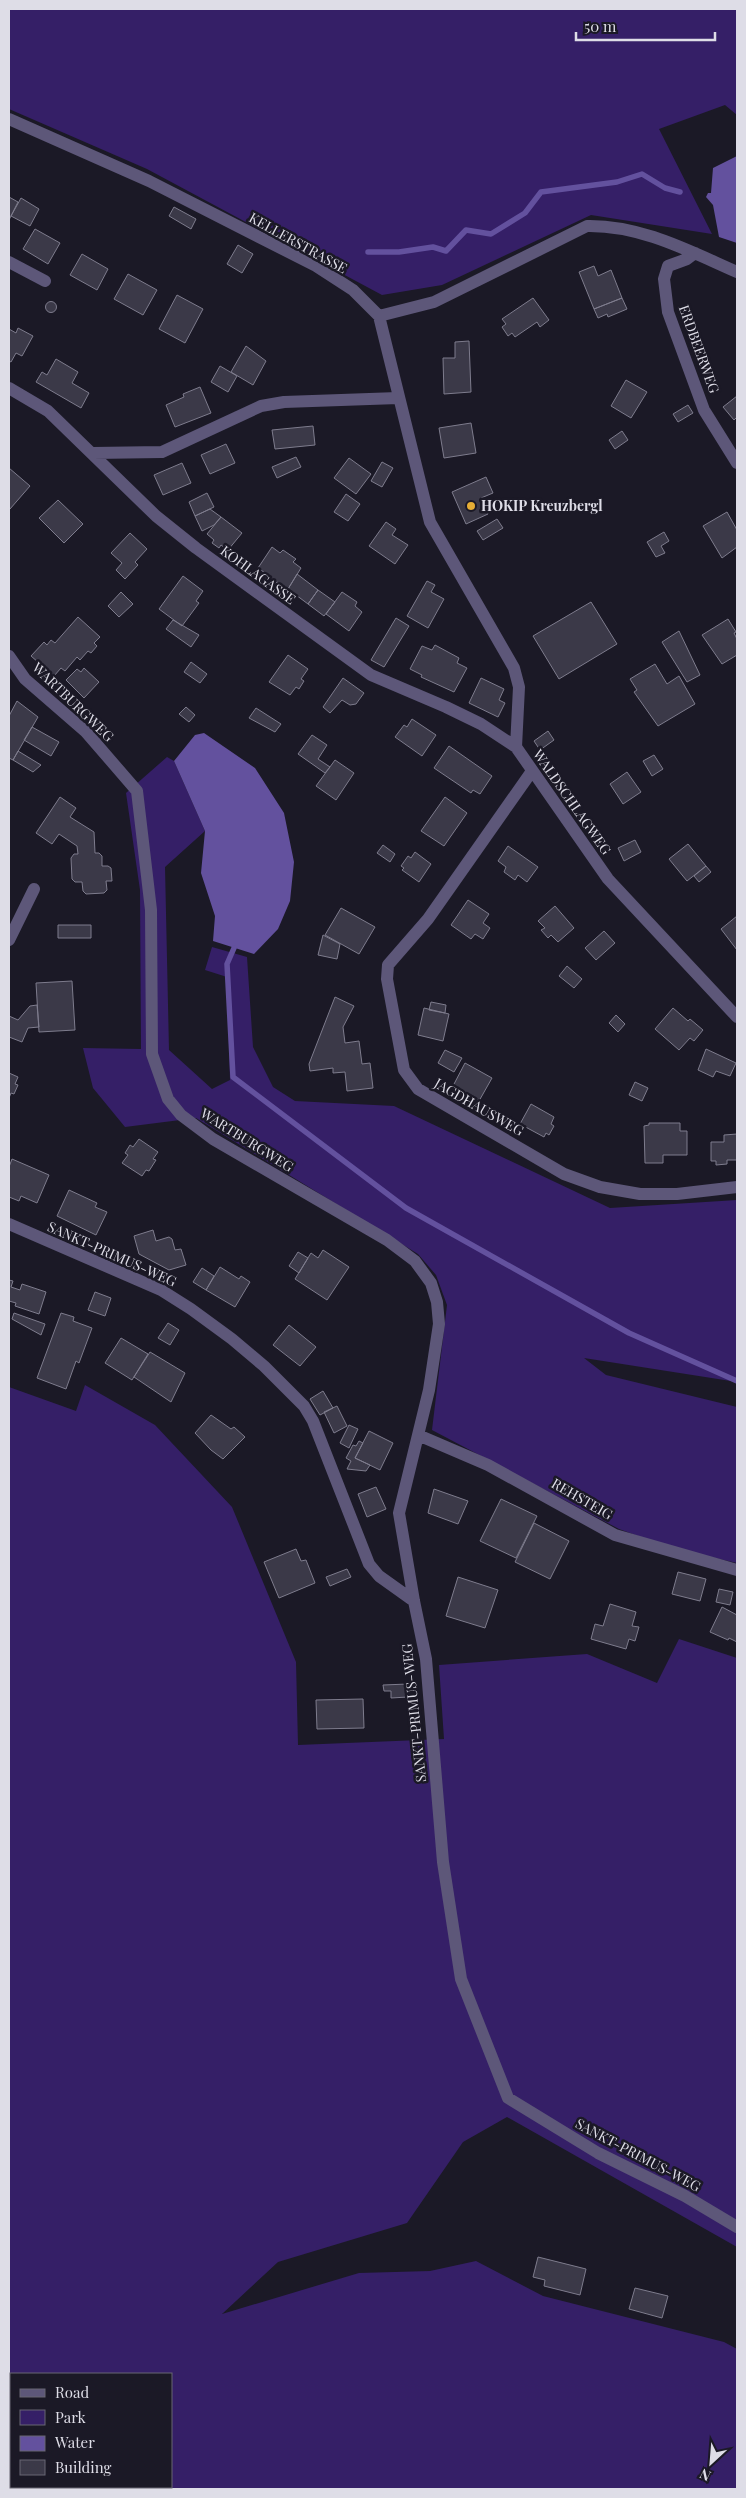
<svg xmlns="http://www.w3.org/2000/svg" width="746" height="2498" viewBox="0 0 746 2498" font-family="'Playfair Display',serif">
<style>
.green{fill:#351f67;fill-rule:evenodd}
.water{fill:#63519e}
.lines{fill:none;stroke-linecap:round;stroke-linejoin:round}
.stream{stroke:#63519e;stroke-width:5.5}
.building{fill:#3b3948;stroke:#7e7c8d}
.minor{stroke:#5d5779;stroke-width:12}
.poi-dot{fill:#e5ad35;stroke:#1b1926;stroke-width:2}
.labels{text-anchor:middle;stroke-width:5;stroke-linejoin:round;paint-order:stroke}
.street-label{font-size:14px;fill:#dedde7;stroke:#1b1926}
.poi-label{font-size:14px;font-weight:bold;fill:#dedde7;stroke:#1b1926;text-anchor:start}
</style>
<rect width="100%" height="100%" fill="#1b1926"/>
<path class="green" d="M9,9h728v106l-12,-10 -66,24 53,105 -121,-19 -149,70 -60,10 -235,-126 -138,-60z
M167,757l7,4 31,70 -40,36 4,183 43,39 18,-9 -3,-103 -22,-7 7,-23 35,10 6,90 20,40 22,14 99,5 216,102 127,-8v182l-153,-24 22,17 131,32v156l-66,-15 -52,-19 -187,-99 15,-125 -11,-30 -18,-21 -222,-136 -71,9 -32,-39 -10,-40 58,1 -1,-159 -14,-97z
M85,1385l70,40 77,82 64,155 2,83 146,-6 -5,-74 148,-11 70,29 22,-44 58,19v589l-230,-130 -44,25 -56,81 -129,39 -56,52 137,-41 71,-2 46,-10 67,35 181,46 13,7v140h-728v-1102l67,24zM11,2374h160v113h-160z"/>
<path class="water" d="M737,156v87l-18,-6 -6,-32 -7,-8 2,-4h3l2,-25z
M204,733l51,35 29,45 10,49 -4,39 -12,28 -24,25 -41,-13 2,-25 -14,-43 4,-42 -31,-70 21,-26z"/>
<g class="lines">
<path class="stream" d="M368,252h31l34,-5 13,4 20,-21 25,4 34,-21 16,-21 76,-10 25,-8 23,14 15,4
M234,948l-7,16 6,113 173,131 223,125 108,48"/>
</g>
<path class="building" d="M9,197l9,5 -9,18z
M21,198l18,11 -9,17 -19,-10z
M174,207l22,12 -5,10 -22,-13z
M35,229l25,14 -12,21 -25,-15z
M238,245l15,9 -11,19 -15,-9z
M82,254l26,15 -11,21 -27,-15z
M594,266l4,10 13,-6 11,28 -28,11 -15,-37z
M128,274l29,16 -14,25 -29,-16z
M177,295l26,14 -18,34 -26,-14z
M533,298l16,22 -9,7 -3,-5 -22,15 -3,-4 -4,3 -6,-9 4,-3 -4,-5z
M622,298l5,11 -19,8 -1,-3 -9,4 -4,-9z
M45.5 307a5.5 5.5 0 1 1 11 0a5.5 5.5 0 1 1-11 0Z
M18,328l15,8 -11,20 -6,-3 -5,9 -2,-1v-32l7,4z
M469,341l2,51 -27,2 -1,-36h12v-16z
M246,346l20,15 -13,24 -22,-13z
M56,359l22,13 -6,11 17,10 -8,15 -45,-26 6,-10 5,3z
M220,366l17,10 -9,16 -17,-10z
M626,380l21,12 -16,26 -20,-12z
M200,387l11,26 -36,14 -9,-22 18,-8 -1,-3z
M737,396v21l-3,3 -11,-13z
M688,405l5,8 -15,9 -5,-8z
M471,423l5,30 -32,5 -5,-30z
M313,426l2,19 -40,4 -3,-19z
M622,431l6,9 -13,9 -6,-9z
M226,444l9,19 -25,11 -9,-19z
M296,457l5,10 -24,11 -5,-11z
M349,458l22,16 -15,20 -22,-16z
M382,462l11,6 -11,19 -11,-6z
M182,463l9,20 -28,12 -9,-20z
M9,468l21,18 -20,23 -1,-2z
M486,477l7,16 -12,5 7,16 -22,10 -14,-32z
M207,493l7,14 -19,9 -6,-14z
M346,494l14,10 -12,17 -14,-9z
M58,500l25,24 -19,19 -25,-25z
M210,509l11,8 -7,8 -12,6 -7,-15z
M727,512l10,18v17l-15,11 -19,-32z
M221,517l21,16 -14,17 -7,-5 -2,3 -7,-5 2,-3 -7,-6z
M497,519l6,9 -20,12 -6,-9z
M386,522l10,7 -4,6 16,10 -13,19 -26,-18z
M664,532l5,9 -8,5 4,7 -9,4 -9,-15z
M130,533l17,16 -12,13 3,3 -13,14 -9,-9 6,-7 -11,-10z
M272,547l8,6 3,-3 13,9 -3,3 8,6 -13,21 -11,-7 -3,4 -9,-7 3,-4 -10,-7z
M297,574l21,16 -10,14 -20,-15z
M183,576l20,15 -7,10 3,2 -17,23 -23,-17z
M427,581l8,4 -4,7 13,7 -16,29 -21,-12z
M318,590l17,12 -11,14 -16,-12z
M121,592l12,12 -14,13 -11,-11z
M342,592l15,10 -2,4 7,6 -13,19 -23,-17z
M591,602l26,42 -58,35 -26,-43z
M78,617l22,20 -6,6 3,3 -6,7 -3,-2 -8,9 -3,-3 -12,14 -4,-3 -7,8 -23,-20 13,-14 3,3 4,-5 4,3z
M396,618l13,8 -25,41 -13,-7z
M728,619l8,13 -2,1 3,6v16l-15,9 -20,-29z
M173,620l26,15 -8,12 -25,-18z
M679,631l21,44 -13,7 -25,-40z
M435,645l24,13 -2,5 10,5 -13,24 -33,-15 1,-2 -12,-6 12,-23 10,4z
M288,655l20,14 -7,10 3,2 -5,8 -3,-2 -6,8 -21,-13z
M191,662l16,12 -7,9 -16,-11z
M655,664l12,20 12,-8 16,28 -37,22 -24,-34 3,-2 -7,-11z
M84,668l15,14 -15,16 -18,-18 11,-11 4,3z
M343,678l21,15 -8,11 -6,1 -8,-5 -12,13 -7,-6z
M481,678l23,11 -5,11 6,3 -7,14 -29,-14z
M17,701l21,16 -25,43 -4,-2v-42z
M186,707l9,8 -6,7 -10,-8z
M256,708l25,16 -6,8 -26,-14z
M412,719l24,16 -14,21 -27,-19 9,-12 3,2z
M32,727l27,15 -8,14 -27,-16z
M548,731l6,9 -14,10 -6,-9z
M312,735l15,10 -9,14 12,8 -5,6 -27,-19z
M449,746l43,30 -12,18 -7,-4 -2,3 -37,-25z
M18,751l23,14 -8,7 -20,-12z
M654,755l9,14 -11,7 -9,-15z
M335,760l19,13 -18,27 -20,-14z
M627,772l14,20 -18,12 -13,-20z
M60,797l16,11 -6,9 24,15 1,21h4l3,3v10h6l3,2 1,13h-6l1,9 -3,3 -18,1 -3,-3 -1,-9h-7l-3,-3 -1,-21 3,-4h4l-1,-8 -18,-12 -7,10 -16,-11z
M445,797l22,16 -23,33 -23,-15z
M635,840l6,12 -17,9 -6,-13z
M688,844l18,22 -19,15 -18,-22z
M383,845l12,9 -5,8 -13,-9z
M508,846l30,21 -11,15 -9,-7 -3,5 -11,-8 2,-5 -8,-6z
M415,852l16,12 -12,18 -17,-12 2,-2 -3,-2 7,-10 3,2z
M706,866l5,6 -12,10 -5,-6z
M468,900l21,14 -6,9 7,5 -7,11 -8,-5 -4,5 -20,-14z
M555,906l19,22 -16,14 -7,-7 -3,3 -7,-8 4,-2 -7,-7z
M341,908l34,19 -16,27 -34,-19z
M737,916v34l-16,-21z
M58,925h33v13h-33z
M604,931l11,12 -19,17 -11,-12z
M323,935l17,9 -3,15 -19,-4z
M567,966l15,13 -8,9 -15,-12z
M72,981l3,49 -36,2 -3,-49z
M335,997l19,9 -11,21 2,16 14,-2 3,23 8,-1 3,25 -26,3 -2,-19 -12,1v-5l-23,3 -1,-7z
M431,1002l15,3 -1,8 -16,-3z
M37,1005l2,22 -11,1 -6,14 -13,-5v-21l9,4 12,-14z
M424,1008l25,6 -6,27 -25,-6z
M673,1008l15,13 2,-2 13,11 -9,11 -4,-3 -11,12 -24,-21z
M616,1015l9,9 -7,8 -9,-9z
M706,1049l30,14 -6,13 -14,-5 -3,6 -15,-7z
M445,1050l17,8 -8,14 -16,-9z
M465,1063l27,15 -13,23 -26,-15z
M9,1073l9,4 -3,7 3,1 -4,9 -3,-1 -2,5z
M635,1082l13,6 -6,13 -13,-6z
M531,1104l23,13 -3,7 3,2 -5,9 -3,-2 -2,4 -24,-13z
M649,1123h31v8h7v24h-24v8h-18l-1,-37 5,-1z
M737,1134v26h-10v4l-11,1v-4h-5v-19h13v-7z
M139,1139l19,13 -5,7 3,1 -7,11 -3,-1 -4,6 -20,-13 6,-8 -3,-2 5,-8 3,2z
M12,1159l37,16 -12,28 -16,-7 -2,5 -10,-4v-30z
M69,1190l28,13 -2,4 12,5 -11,23 -39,-19z
M153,1230l3,11 13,-4 3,2 3,11 6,-1 5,16 -17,5 -30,-16 -5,-18z
M323,1250l26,17 -22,33 -32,-21 16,-26 7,5z
M298,1252l10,6 -9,15 -10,-7z
M220,1267l19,12 2,-3 9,6 -15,25 -29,-17z
M202,1268l12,8 -8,14 -13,-8z
M9,1280l4,1 -2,6 9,3 2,-6 24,8 -7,22 -24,-8 1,-3 -7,-2z
M95,1292l16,6 -6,18 -17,-6z
M14,1313l31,11 -4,11 -29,-16z
M61,1313l13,4 -1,4 19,7 -13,35 -3,-2 -10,28 -29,-11z
M168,1323l11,7 -9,15 -12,-7z
M289,1325l27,22 -16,19 -27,-21z
M121,1338l27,16 -16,26 -27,-17z
M150,1352l35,21 -14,29 -37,-25z
M323,1391l10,17 -13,7 -10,-16z
M337,1406l10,20 -13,7 -10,-21z
M211,1415l20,14 3,-2 11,10 -22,22 -12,-9 -16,-17z
M349,1425l9,4 -9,19 -9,-5z
M369,1431l24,12 -13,27 -25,-12z
M359,1441l4,2 -8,15 15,7 -4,6 -19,-2 4,-8 -5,-3 7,-13 3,1z
M376,1487l10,22 -19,8 -9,-23z
M434,1489l34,12 -10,23 -30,-11z
M501,1499l36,17 -21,42 -36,-17z
M534,1523l35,18 -19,38 -35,-17z
M296,1549l5,12 5,-1 9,23 -36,15 -15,-36z
M347,1569l4,8 -21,9 -4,-9z
M678,1572l28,7 -6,22 -28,-7z
M458,1577l40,13 -13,38 -39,-12z
M719,1589l14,3 -3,13 -14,-3z
M610,1604l26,8 -4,14 7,1 -4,14 -6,-2 -3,10 -35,-10 4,-15 8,2z
M722,1607l15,8v27l-8,-4 -1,2 -18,-8z
M408,1684v13l-17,1v-7h-7l-1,-6z
M363,1699l1,29 -47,1 -1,-29z
M538,2257l48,12 -6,26 -36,-9 1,-6 -12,-3z
M635,2288l33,8 -6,22 -33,-9z"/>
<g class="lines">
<path class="minor" d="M9,119l140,62 167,85 37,24 26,26
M695,253l-8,6 -19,7 -4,13 4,33 36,98 33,53
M9,262l36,19
M379,316l51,206 84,146 5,19 -3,60 92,132 129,138
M379,316l55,-14 153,-76c54,-1 102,25 150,46
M9,388l39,23 108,105 40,32 175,127 75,32 35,17 35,23
M93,453l69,-1 99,-46 23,-4 114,-4
M9,656l16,23 61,53 51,59 14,119 1,144 16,45 13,16 32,24 174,101 28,21 16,22 6,19 2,22 -10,66 -30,123 15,88 12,58 17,203 18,117 47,119 90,55 87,43 52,31
M532,771l-104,148 -40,46 -1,14 17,91 14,19 146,85 36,13 40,7h37l60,-7
M9,940l25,-51
M9,1224l152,66 30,19 41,30 32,27 40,40 9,15 56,143 10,12 35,25
M418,1435l70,30 127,70 122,35"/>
</g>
<circle class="poi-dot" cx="471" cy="506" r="5"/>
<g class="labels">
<g class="street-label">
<text transform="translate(298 243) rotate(29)" y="5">KELLERSTRASSE</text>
<text transform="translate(699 349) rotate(70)" y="5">ERDBEERWEG</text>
<text transform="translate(258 575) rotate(36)" y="5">KOHLAGASSE</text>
<text transform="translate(73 702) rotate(44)" y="5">WARTBURGWEG</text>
<text transform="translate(572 802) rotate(55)" y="5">WALDSCHLAGWEG</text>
<text transform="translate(479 1107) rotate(30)" y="5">JAGDHAUSWEG</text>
<text transform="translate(247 1140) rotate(32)" y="5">WARTBURGWEG</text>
<text transform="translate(112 1254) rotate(24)" y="5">SANKT-PRIMUS-WEG</text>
<text transform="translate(582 1499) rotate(30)" y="5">REHSTEIG</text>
<text transform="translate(414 1713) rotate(-96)" y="5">SANKT-PRIMUS-WEG</text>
<text transform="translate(638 2155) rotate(28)" y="5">SANKT-PRIMUS-WEG</text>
</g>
<g class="poi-label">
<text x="481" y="511">HOKIP Kreuzbergl</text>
</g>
</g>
<rect width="746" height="2498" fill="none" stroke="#dedde7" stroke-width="20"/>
<rect x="10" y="2373" width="162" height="115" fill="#1b1926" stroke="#696773"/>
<rect x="20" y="2389" width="25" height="8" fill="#5d5779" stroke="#696773"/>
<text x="55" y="2398" font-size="15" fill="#dedde7">Road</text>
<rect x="20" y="2410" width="25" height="15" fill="#351f67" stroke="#696773"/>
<text x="55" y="2423" font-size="15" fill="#dedde7">Park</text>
<rect x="20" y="2436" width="25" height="15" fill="#63519e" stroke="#696773"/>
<text x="55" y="2448" font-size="15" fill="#dedde7">Water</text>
<rect x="20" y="2460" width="25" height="15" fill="#3b3948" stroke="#696773"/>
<text x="55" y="2473" font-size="15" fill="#dedde7">Building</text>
<g transform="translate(711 2463) rotate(206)" stroke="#1b1926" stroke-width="4" paint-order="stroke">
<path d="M0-4L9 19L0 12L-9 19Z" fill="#dedde7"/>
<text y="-8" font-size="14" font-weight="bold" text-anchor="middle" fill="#dedde7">N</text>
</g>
<path d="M576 32v8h139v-8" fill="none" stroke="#dedde7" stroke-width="2.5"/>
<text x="584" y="32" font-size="15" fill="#dedde7" stroke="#1b1926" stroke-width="4" paint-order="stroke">50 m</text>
</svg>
